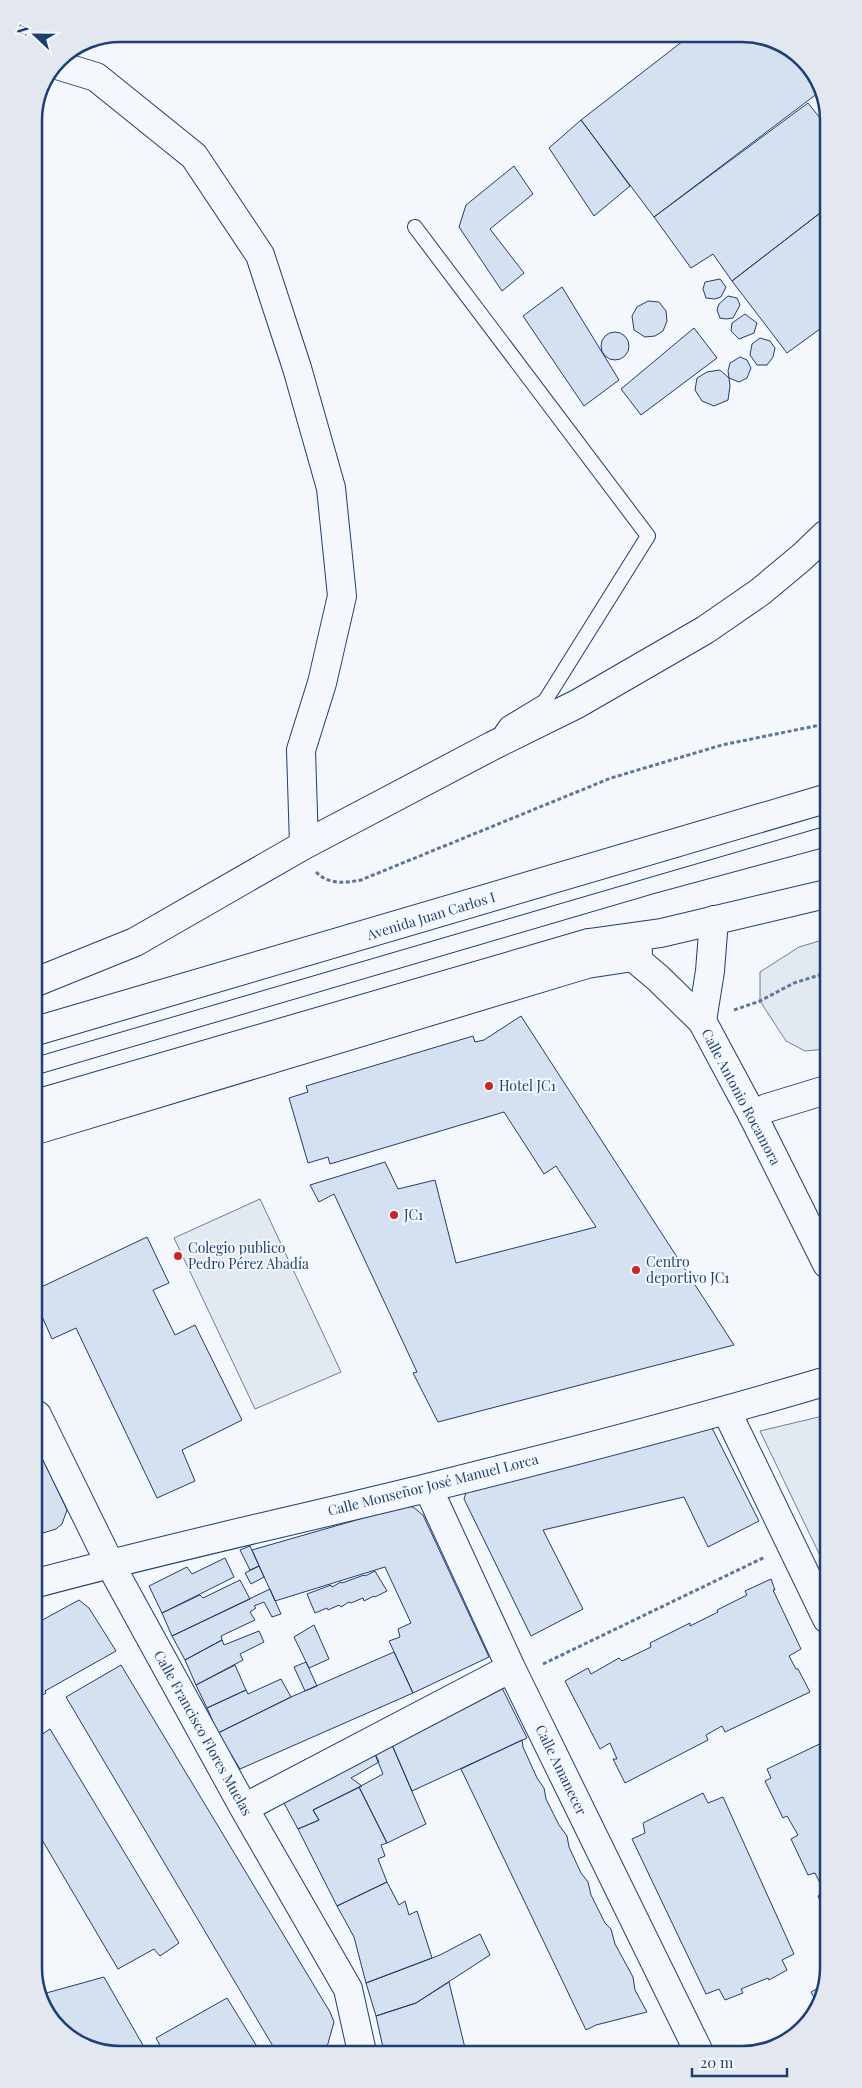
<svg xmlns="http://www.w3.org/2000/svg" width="862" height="2088" viewBox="0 0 862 2088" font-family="'Playfair Display',serif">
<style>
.green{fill:#e3e9f0;stroke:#687fa3}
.building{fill:#d5e0f0;stroke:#1d3f73}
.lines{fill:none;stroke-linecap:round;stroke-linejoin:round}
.service-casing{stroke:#1d3f73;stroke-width:16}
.minor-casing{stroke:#1d3f73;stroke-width:30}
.tertiary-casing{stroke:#1d3f73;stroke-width:30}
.primary-casing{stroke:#1d3f73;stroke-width:30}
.path{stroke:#5e769c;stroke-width:3;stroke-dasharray:4 2.5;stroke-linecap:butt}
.service{stroke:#f4f7fb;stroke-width:14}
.minor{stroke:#f4f7fb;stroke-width:28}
.tertiary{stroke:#f4f7fb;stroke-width:28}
.primary{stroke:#f4f7fb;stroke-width:28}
.tram{stroke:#1d3f73;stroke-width:1}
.poi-dot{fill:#c62828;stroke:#f4f7fb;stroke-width:2}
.labels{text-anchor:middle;stroke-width:4;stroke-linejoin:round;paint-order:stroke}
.street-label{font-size:14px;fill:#1d3f73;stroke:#f4f7fb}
.poi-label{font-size:14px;fill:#1d3f73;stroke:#f4f7fb;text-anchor:start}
.rim{fill:none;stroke:#1d3f73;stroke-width:2.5}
</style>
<rect width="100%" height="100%" fill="#f4f7fb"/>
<path class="green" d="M826,939v110l-21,2 -19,-10 -26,-40v-29l39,-25z
M260,1199l81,173 -86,37 -81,-171z
M827,1415v155l-67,-139z"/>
<path class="building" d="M692,34h56l47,18 27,38 -168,127 -73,-97z
M808,103l16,20v87l-92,71 -19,-27 -22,14 -37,-51z
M581,120l49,66 -36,30 -45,-68z
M514,166l19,28 -43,35 34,44 -22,18 -43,-64 7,-22z
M824,210v116l-37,27 -55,-72z
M720,279l6,8 -5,10 -6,2 -9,-1 -3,-9 2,-7z
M562,287l57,93 -35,26 -61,-90z
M728,296l9,2 3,7 -7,13 -7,1 -6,-1 -3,-8 2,-6z
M648,301l11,1 7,9 1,10 -4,10 -8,5 -10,1 -11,-7 -2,-14 5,-9z
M745,314l12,9 -3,10 -15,6 -8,-8 1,-8z
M694,328l23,30 -76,57 -20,-26z
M601 346a14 14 0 1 1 28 0a14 14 0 1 1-28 0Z
M760,338l10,3 5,7 -2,9 -6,8h-10l-7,-10 2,-11z
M740,357l7,3 4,8 -4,10 -8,4 -10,-4 -1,-7 2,-8z
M720,370l9,8 1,8 -2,14 -14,6 -12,-5 -7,-11 2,-12 10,-6z
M521,1016l213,329 -296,77 -25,-49 4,-1 -83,-178 -15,8 -9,-17 75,-23 13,27 37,-9 21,83 140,-36 -40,-61 -12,8 -40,-62 -174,52 -2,-7 -20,6 -19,-65 19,-6 -2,-6 167,-50 2,6 9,-2z
M147,1237l22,46 -16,7 22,45 20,-10 47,95 -60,30 13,31 -38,17 -81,-170 -24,11 -15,-34v-16z
M711,1426l48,95 -51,26 -24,-50 -141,33 40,79 -52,27 -67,-137 3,-10z
M37,1447l30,63 -5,14 -6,5 -13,4 -1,-5 -5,2z
M405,1506l8,1 10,8 66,142 -76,36 -24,-52 11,-4 -2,-8 13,-6 -26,-56 -110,34 -23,-51z
M250,1546l9,20 -9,4 -10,-20z
M225,1558l9,19 -72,36 -13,-27 38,-19 5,7z
M259,1566l5,11 -13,7 -6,-11z
M375,1571l12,20 -12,6 -1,-1 -10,5 -1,-3 -12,5 -2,-1 -8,5 -2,-2 -11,5 -1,-2 -12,5 -8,-19 24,-9 1,2 9,-5 1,1 22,-8 1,1z
M771,1579l4,11h-2l28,59 -12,7 7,13h2l12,23 -85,40 -3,-6 -16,9 2,5 -83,43 -12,-24h4l-7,-16 -10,6 -35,-68 23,-13 3,6 28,-16 3,3 29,-14 -1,-4 40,-20v3l28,-14 -1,-2 30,-15 -2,-4z
M240,1580l10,19 -78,37 -10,-23 38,-18 3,3z
M270,1589l11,25 -9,3 -8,-15 -10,4 2,2 -6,4 5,8 -34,16 1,4 -37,20 -13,-24z
M79,1600l10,8 27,43 -71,40 1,2 -8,5 -1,-75z
M314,1625l15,34 -20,9 -15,-31z
M259,1631l5,11 -24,12 3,6 -47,25 -11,-25 37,-20 2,5z
M394,1652l19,41 -173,76 -22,-36 73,-36z
M306,1662l11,24 -12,5 -11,-24z
M121,1665l209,347 4,10 -7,25 -4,6h-46l-211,-356z
M235,1665l11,25 -39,18 -11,-23z
M281,1679l10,18 -73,36 -11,-25 39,-18 2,4z
M501,1686l26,52 -115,53 -23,-53z
M50,1729l129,214 -19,13 -6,-7 -36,20 -80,-136v-96z
M389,1738l37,86 -39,19 -28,-56 24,-13 -11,-27z
M522,1740l1,7 14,31 7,10 2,11 13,26 8,11 2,11 12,26 7,9 3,13 14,28 6,6 4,15 18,33 2,13 12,22 -51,13 -10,5 -125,-261z
M828,1740v178l-10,-22 6,-5 -9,-18 -7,2 -17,-36 7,-4 -11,-19 -4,2 -18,-37 6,-3 -4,-9z
M372,1747l7,15 -28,16 11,8 -49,24 6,10 -21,9 -19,-35z
M359,1787l28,56 -6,2 4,11 -7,3 9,23 -50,24 -39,-77 21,-9 -6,-10z
M703,1793l5,10 15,-6 71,157 -12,6 5,10 -18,10 -1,-2 -27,11 2,4 -18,7 -6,-11 -13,5 -74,-155 13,-6 -2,-10z
M387,1882l12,23 6,-4 4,14 8,-4 15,47 -66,25 -12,-46 -17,-31z
M480,1934l10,21 -74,48 -40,13 -10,-33 74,-28z
M104,1977l44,77h-34l-47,-18 -28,-41z
M449,1982l17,70h-82l-8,-36 40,-13z
M822,1986l-5,17 -6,-11z
M227,1998l34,55 -96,1 -9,-16z"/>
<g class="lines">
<g class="service-casing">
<path id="service" d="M415,227l233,309 -103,165 -38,23 -5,7"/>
</g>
<g class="minor-casing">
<path id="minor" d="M57,65l39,12 98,79 66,99 37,113 34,120 11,108 -20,87 -21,67 3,95
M36,982l99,-40 169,-97 188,-99 85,-42 128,-74 55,-38 42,-35 23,-22
M753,1116l14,-8 59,-18
M36,1130l551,-166 46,-7 5,-5
M726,1410l101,209
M37,1415l73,149 134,244 104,181 14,63
M428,1488l83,180 187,382
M37,1583c130,-35 260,-63 390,-95 134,-33 268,-68 400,-107
M244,1808l267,-140"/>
</g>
<g class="tertiary-casing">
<path id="tertiary" d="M589,943l44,14 25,21 44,43 51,95 74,148
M702,1021l8,-50 4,-51"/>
</g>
<g class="primary-casing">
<path id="primary" d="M36,1031l789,-232
M36,1104l553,-161 72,-10 165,-39"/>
</g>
<path class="path" d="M316,872c13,13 29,11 45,8l250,-102 111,-33 103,-21
M734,1010l26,-9 34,-18 32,-10
M543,1664l222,-107"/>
<use href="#service" class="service"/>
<use href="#minor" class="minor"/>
<use href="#tertiary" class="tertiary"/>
<use href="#primary" class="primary"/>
<path class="tram" d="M36,1057l790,-231
M36,1075l620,-182 170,-46"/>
</g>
<g class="poi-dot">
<circle cx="489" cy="1086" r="5"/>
<circle cx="394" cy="1215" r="5"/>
<circle cx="178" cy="1256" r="5"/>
<circle cx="636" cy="1270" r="5"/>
</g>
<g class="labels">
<g class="street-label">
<text transform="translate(431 916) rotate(-17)" y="5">Avenida Juan Carlos I</text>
<text transform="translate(741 1097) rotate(62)" y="5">Calle Antonio Rocamora</text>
<text transform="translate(433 1485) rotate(-14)" y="5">Calle Monseñor José Manuel Lorca</text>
<text transform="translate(203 1733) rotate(61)" y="5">Calle Francisco Flores Muelas</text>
<text transform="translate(561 1770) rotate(64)" y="5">Calle Amanecer</text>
</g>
<g class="poi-label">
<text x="499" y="1091">Hotel JC1</text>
<text x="404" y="1220">JC1</text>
<text x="188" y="1253">Colegio publico<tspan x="188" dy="16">Pedro Pérez Abadía</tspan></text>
<text x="646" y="1267">Centro<tspan x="646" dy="16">deportivo JC1</tspan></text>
</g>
</g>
<path d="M0 0H862V2088H0ZM120 42H742A78 78 0 0 1 820 120V1968A78 78 0 0 1 742 2046H120A78 78 0 0 1 42 1968V120A78 78 0 0 1 120 42Z" fill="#e3e8f0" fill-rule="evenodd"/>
<path class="rim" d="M120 42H742A78 78 0 0 1 820 120V1968A78 78 0 0 1 742 2046H120A78 78 0 0 1 42 1968V120A78 78 0 0 1 120 42Z"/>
<g transform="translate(35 35) rotate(292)" stroke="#f4f7fb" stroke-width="4" paint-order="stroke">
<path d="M0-4L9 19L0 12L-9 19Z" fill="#1d3f73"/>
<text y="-8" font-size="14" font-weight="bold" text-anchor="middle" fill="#1d3f73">N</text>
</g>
<path d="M692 2068v8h95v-8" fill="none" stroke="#1d3f73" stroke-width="2.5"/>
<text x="700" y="2068" font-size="15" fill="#1d3f73" stroke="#f4f7fb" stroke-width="4" paint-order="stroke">20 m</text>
</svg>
